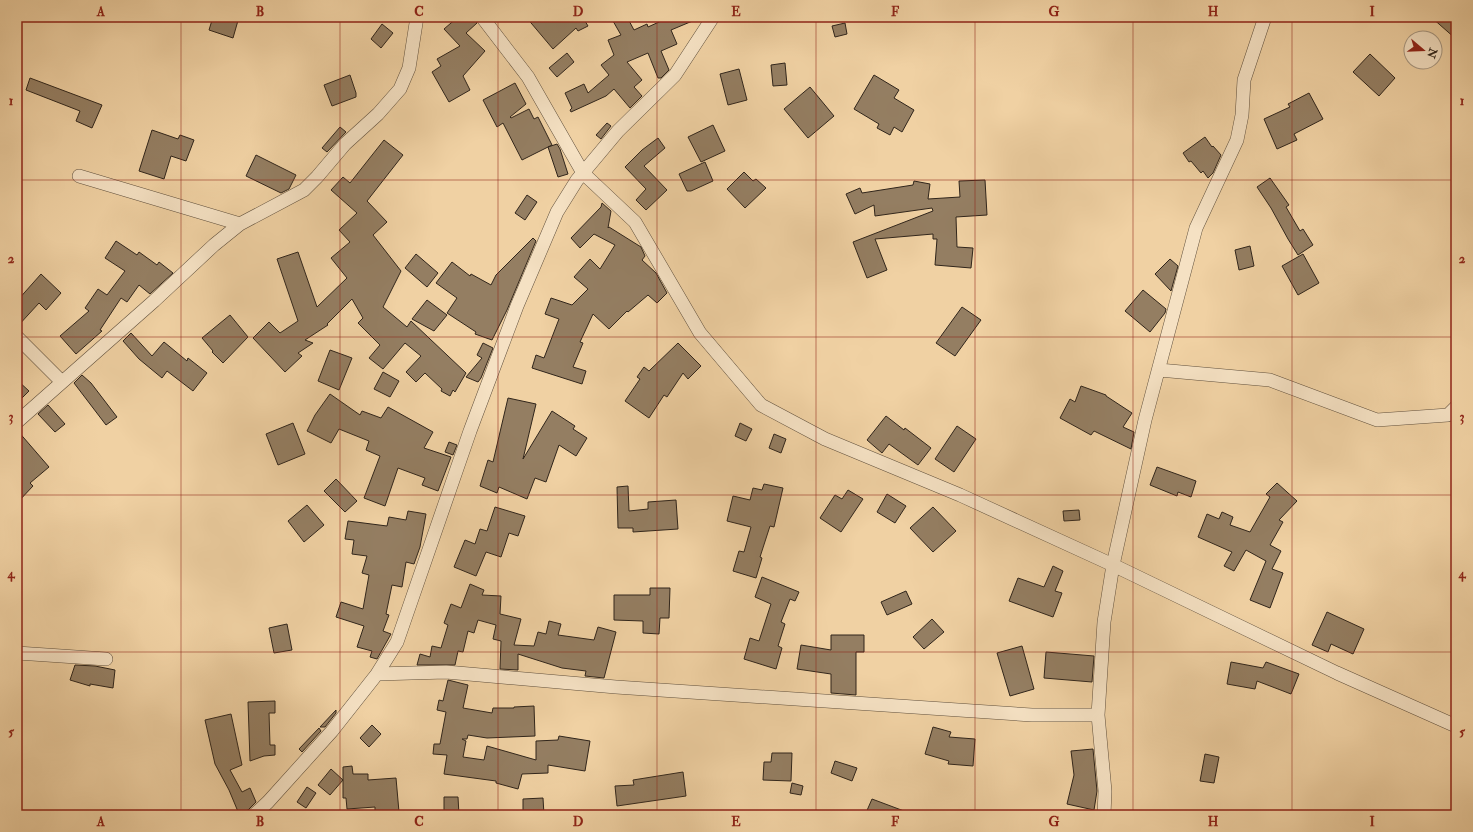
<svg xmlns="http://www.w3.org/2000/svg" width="1473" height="832" viewBox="0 0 1473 832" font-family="'IM FELL Double Pica',serif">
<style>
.building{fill:#947e62;stroke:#30251b}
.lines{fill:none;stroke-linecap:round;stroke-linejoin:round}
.minor-casing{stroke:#60503d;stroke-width:14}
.minor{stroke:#f5e1c3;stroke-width:13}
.grid{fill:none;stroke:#8f2418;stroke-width:1;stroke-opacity:0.55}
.neatline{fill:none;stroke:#8f2418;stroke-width:1.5}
.grid-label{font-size:13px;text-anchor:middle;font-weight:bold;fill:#8f2418}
</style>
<rect width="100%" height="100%" fill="#f0d1a3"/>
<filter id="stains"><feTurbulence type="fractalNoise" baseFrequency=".005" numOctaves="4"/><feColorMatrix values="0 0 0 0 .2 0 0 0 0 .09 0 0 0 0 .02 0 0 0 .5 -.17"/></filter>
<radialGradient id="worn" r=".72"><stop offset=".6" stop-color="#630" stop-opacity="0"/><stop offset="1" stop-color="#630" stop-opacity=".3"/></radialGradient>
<path class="building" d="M213,17h26l-6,21 -24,-8z
M458,17h16l3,6 -11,10 19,18 -22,25 7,14 -21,12 -17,-30 9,-6 -4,-7 23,-13 -16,-17z
M526,17h63l-4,4 3,5 -10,5 -2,-3 -23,21z
M620,17h7l7,13 13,-6 1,3 22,-10h32l-31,13 6,14 -16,7 8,19 -8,8h-3l-10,-25 -21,9 15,18 -8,7 8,9 -12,12 -16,-19 -8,7 -35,16 -1,-2 2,-2 -7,-15 19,-9 4,9 21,-18 -8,-10 13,-10 -6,-15 13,-5 -8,-14z
M1431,17h25v22z
M845,23l2,11 -12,3 -3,-11z
M382,24l11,9 -12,15 -10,-9z
M567,53l7,9 -17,15 -8,-9z
M1370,54l25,24 -16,18 -26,-24z
M785,63l2,22 -14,1 -2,-21z
M739,69l8,31 -19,5 -8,-31z
M350,75l6,18v4l-24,9 -8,-21z
M874,75l25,15 -5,8 20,12 -12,22 -8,-5 -4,8 -13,-7 2,-4 -25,-15z
M30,78l72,27 -10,23 -16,-7 4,-10 -54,-21z
M515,83l11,21 -16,13 1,1 18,-9 5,10 4,-2 14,28 -30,15 -19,-37 -6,4 -14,-27z
M810,87l24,29 -26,22 -24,-29z
M1309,93l14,26 -29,15 3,6 -20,9 -13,-30 26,-12 -2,-3z
M607,123l4,3 -10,13 -5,-4z
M713,125l12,26 -24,11 -13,-25z
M340,127l6,5 -19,20 -5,-4z
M152,130l26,9 2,-4 14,5 -8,21 -15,-5 -7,23 -25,-8z
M1205,137l7,10 1,-1 8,9 -8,18 -5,5 -5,-7 -2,2 -10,-12 -2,1 -6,-9z
M658,138l7,10 -21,18 23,24 -21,20 -10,-10 10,-11 -21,-22 17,-17z
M384,140l19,15 -36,46 20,21 -14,13 28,36 -18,36 24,20 4,-6 55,52 -11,19 -2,-2 -3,6 -9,-5 1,-2 -17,-16 -9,9 -10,-10 15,-16 -16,-13 -22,26 -14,-11 11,-13 -22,-22 5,-5 -11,-19 -25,25 1,1 -23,15 8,3 -15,10 4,3 -17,16 -32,-34 16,-16 11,11 18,-12 -21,-62 21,-7 19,55 30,-29 -16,-20 19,-16 -11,-12 18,-17 -26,-23 12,-13 7,6z
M557,144l3,5 8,25 -10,3 -10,-30z
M256,155l40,20 -7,14 -8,4 -35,-17z
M705,162l8,19 -22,10h-4l-8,-17z
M744,172l9,9 3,-2 10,9 -21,20 -18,-19z
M1270,178l19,27 -3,2 14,24 3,-2 10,16 -15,10 -10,-16 -17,-31 -14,-21z
M985,180l2,35 -31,2 1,30 16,1 -2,20 -36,-3 2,-26h-4v-5l-58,5 12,31 -20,8 -14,-36 80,-31 -1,-3 -57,8 -1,-11 -19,9 -9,-20 14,-6 2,5 51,-8 1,-4 16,3 -2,15 32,-2 -1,-16z
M527,195l10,7 -12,18 -10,-7z
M602,203l9,8 -3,17 1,-1 32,20 4,9 -3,4 14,13 11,20 -10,10 -9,-8 -20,17 -1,-1 -18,18 -16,-15 -13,28 3,1 -10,24 13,4 -4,13 -50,-16 4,-13 8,3 15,-39 -14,-5 6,-16 21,7 16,-16 -14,-12 16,-18 10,10 15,-24 -21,-11 -14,14 -9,-10 30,-31z
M533,238l3,3 -29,69 -15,30 -17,-6 1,-2 -29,-19 10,-15 -21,-15 16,-21 18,14 1,-2 20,11 5,-10z
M116,241l21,14 2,-3 18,13 2,-3 14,11 -23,21 -11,-9 -12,17 -6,-4 -21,32 2,1 -26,23 -16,-18 29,-25 -4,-3 13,-19 9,6 18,-24 -20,-13z
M1250,246l4,20 -15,4 -4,-20z
M416,254l22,19 -11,14 -22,-19z
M1303,254l16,29 -21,12 -16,-29z
M1170,259l8,7 -7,25 -16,-17z
M41,274l20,19 -15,17 -7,-7 -22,24v-26z
M1143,290l23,19 -1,4 -15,19 -25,-21z
M427,300l20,15 -13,16 -22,-12z
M962,307l19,13 -26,36 -19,-13z
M230,315l18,22 -25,26 -11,-11 1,-1 -11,-13z
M131,333l21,23 12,-14 23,19 1,-3 19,15 -14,18 -26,-20 -5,7 -23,-19 -16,-18z
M483,343l10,5 -12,30 -3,4 -12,-5 16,-19 -5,-3z
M678,343l23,23 -13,13 -5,-6 -16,24 -3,-2 -15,23 -24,-17 15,-22 -3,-2 7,-10 5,4z
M330,350l22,8 -13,32 -21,-9z
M383,372l16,9 -9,16 -16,-8z
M82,375l9,8 26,34 -11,8 -32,-42z
M17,380l12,11 -12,12z
M1081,386l25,9v1l26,17 -9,14 11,5 -3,17 -37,-18 -3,4 -31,-17 10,-19 5,3z
M330,394l30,21 2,-4 19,7 7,-11 45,25 -9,16 27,9 -13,34 -16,-6 3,-7 -27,-10 -13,38 -21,-8 16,-42 -14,-6 3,-9 -30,-12 -8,14 -24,-12 8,-16z
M508,398l28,6 -13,55 29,-48 23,15 -2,3 14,9 -11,18 -17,-11 -13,37 -11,-4 -8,21 -28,-12 -2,6 -17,-7 8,-26 5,2z
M48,405l17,19 -10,8 -17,-18z
M886,416l18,14 1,-2 26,20 -13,17 -29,-21 -7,9 -15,-13z
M293,423l12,31 -27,11 -12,-31z
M740,423l12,6 -6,12 -11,-5z
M957,426l19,13 -22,33 -19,-13z
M17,430l32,37 -19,16 3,3 -16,17z
M774,434l12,5 -5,14 -12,-5z
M449,442l8,3 -4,10 -8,-3z
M1157,467l39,14 -5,16 -13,-5 -1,4 -27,-11z
M336,479l21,22 -12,11 -21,-21z
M1277,483l20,18 -18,19 4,2 -13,23 11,6 -9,18 11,4 -13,35 -20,-8 16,-39 -20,-11 -12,21 -10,-5 8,-14 -34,-15 9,-23 12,5 3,-7 11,5 -3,8 20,7 20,-35 -4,-3z
M764,484l19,4 -9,39 -4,-1 -10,31 2,1 -6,20 -23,-7 6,-20 5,1 7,-25 -24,-6 6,-25 17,4 3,-12 9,2z
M628,486l1,25 19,-2v-7l28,-2 2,29 -45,3v-4h-15l-1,-41z
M848,490l15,9 -22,33 -21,-14 15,-23 7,4z
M887,494l19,12 -11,17 -18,-11z
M307,505l17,20 -20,17 -16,-21z
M495,507l30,9 -7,20 -9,-3 -8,24 -15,-5 -10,24 -22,-9 11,-27 10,4 5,-15 7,2z
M933,507l23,24 -23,21 -23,-24z
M1079,510l1,10 -16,1 -1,-10z
M408,511l18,3 -6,33 -6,17 -8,-2 -4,25 -10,-2 -6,29 3,1 -6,16 8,3 -14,25 -7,-2 2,-6 -15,-4 7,-21 -28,-9 5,-15 22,7 6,-34 -7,-2 5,-17 -15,-2 2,-14 -9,-1 3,-18 39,5 2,-9 17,3z
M1053,566l10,5 -8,20 7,2 -9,24 -44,-16 9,-23 26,9z
M762,577l37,15 -4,9 -5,-2 -9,23 4,2 -7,22 4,2 -6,21 -32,-10 6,-21 9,3 12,-37 -16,-7z
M470,584l14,6 -2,5 19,1 -1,18 21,5 -7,26 20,1 4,-14 8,2 3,-13 12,3 -3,11 36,5 4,-13 18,5 -12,46 -19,-2 1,-5 -24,-3 -44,-14v16l-18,-1 1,-28 -8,-2 3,-14 -18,-5 -4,13 -6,-2 -5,21 -5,-1 -3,14h-38l3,-11 10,3 2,-11 9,2 7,-23 -4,-2 7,-19 10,4z
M650,588h20l-1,30h-9l-1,16 -16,-1v-12l-29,-1v-25h36z
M906,591l6,13 -25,11 -6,-13z
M1327,612l37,17 -11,25 -22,-10 -3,8 -16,-7z
M932,619l12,13 -20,17 -11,-12z
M287,624l5,26 -18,3 -5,-25z
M831,635h33v17h-8v43l-25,-2v-19l-34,-5 4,-24 30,5z
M1022,646l12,43 -24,7 -13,-43z
M1046,652l48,4 -2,26 -48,-4z
M1231,662l32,6 3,-6 33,12 -8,20 -34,-13 -2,8 -28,-5z
M75,665l20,1 20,4 -2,18 -23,-4v2l-20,-6z
M448,680l20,5 -5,23 29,5 1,-5h21v-1l20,-1 1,30 -48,2 -19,-3 -1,4h-5l4,2 -3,16 21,3 3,-14 49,14v-19l22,-1 1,-4 31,5 -5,30 -37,-6v8l-26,1 -4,15 -22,-6v-2l-52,-7 3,-19 -14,-1 1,-10h6l6,-32 -9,-2 2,-10 4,1z
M275,701v12h-6l1,32h5v10l-11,1 -14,5 -2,-59z
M336,710v3l-11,14h-5z
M231,714l11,51 -12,5 12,22 8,-4 6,14 -8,8 -9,4 -10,-24 -14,-26 -10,-44z
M372,725l9,9 -12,13 -9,-9z
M933,727l18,5 -2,5 26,2 -2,27 -25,-2 1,-3 -24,-7z
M319,728l2,3 -19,21 -3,-3z
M1093,749l4,42 -3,19 -27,-6 7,-29 -3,-24z
M772,753h20l-1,28 -28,-1 1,-18h7z
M1205,754l14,3 -5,26 -14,-2z
M835,761l22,7 -5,13 -21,-8z
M352,766l1,8h15v6l28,-2 3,34 -24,2v-7l-28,2 -1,-11h-3v-18l-13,15 -12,-10 13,-16 12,11v-13z
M683,772l3,24 -69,10 -2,-20 19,-1 -1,-5z
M792,783l11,3 -2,9 -11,-2z
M307,787l9,6 -10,15 -9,-6z
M444,797h14l1,18h-15z
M543,798l1,17h-21v-16z
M872,799l40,15v1h-47z"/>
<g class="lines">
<g class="minor-casing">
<path id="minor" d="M482,17l46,60 55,96 52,49 65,111 61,72 64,34 135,56 153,70 224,108 119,53
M79,176l161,48
M17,337l45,45
M1159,370l111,10 107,40 71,-5 8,-8
M17,422l137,-121 60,-56 26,-21 64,-34 13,-13 28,-33 33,-30 22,-25 9,-21 8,-51
M17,653l89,6
M377,674l69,-2 170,15 416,28h66
M254,815l14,-13 64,-71 45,-57 20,-32 73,-211 47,-125 40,-94 20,-32 41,-49 57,-56 38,-58
M1104,815l1,-24 -7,-76 6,-93 9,-57 32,-145 51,-192 41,-88 5,-25 2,-35 21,-63"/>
</g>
<use href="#minor" class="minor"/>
</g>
<path class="grid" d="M181,17v798M340,17v798M498,17v798M657,17v798M816,17v798M975,17v798M1133,17v798M1292,17v798M17,180h1439M17,337h1439M17,495h1439M17,652h1439"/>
<rect width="1473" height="832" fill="none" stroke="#f0d1a3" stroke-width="44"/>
<g transform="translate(1423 50) rotate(109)"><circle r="19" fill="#f5e1c3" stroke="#a69680"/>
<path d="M0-3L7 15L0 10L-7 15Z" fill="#8f2418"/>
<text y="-6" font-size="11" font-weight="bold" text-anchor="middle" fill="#30251b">N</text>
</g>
<rect x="22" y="22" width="1429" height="788" class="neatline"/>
<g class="grid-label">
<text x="101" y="16">A</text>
<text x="260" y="16">B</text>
<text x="419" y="16">C</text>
<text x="578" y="16">D</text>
<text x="736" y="16">E</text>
<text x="895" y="16">F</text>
<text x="1054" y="16">G</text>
<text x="1213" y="16">H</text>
<text x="1372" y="16">I</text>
<text x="11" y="105">1</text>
<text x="1462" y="105">1</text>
<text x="11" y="263">2</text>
<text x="1462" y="263">2</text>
<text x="11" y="421">3</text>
<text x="1462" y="421">3</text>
<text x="11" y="578">4</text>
<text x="1462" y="578">4</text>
<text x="11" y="736">5</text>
<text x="1462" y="736">5</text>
<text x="101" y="826">A</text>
<text x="260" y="826">B</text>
<text x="419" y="826">C</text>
<text x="578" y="826">D</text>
<text x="736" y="826">E</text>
<text x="895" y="826">F</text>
<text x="1054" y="826">G</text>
<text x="1213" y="826">H</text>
<text x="1372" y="826">I</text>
</g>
<rect width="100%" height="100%" filter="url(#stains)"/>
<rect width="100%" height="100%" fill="url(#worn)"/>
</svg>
